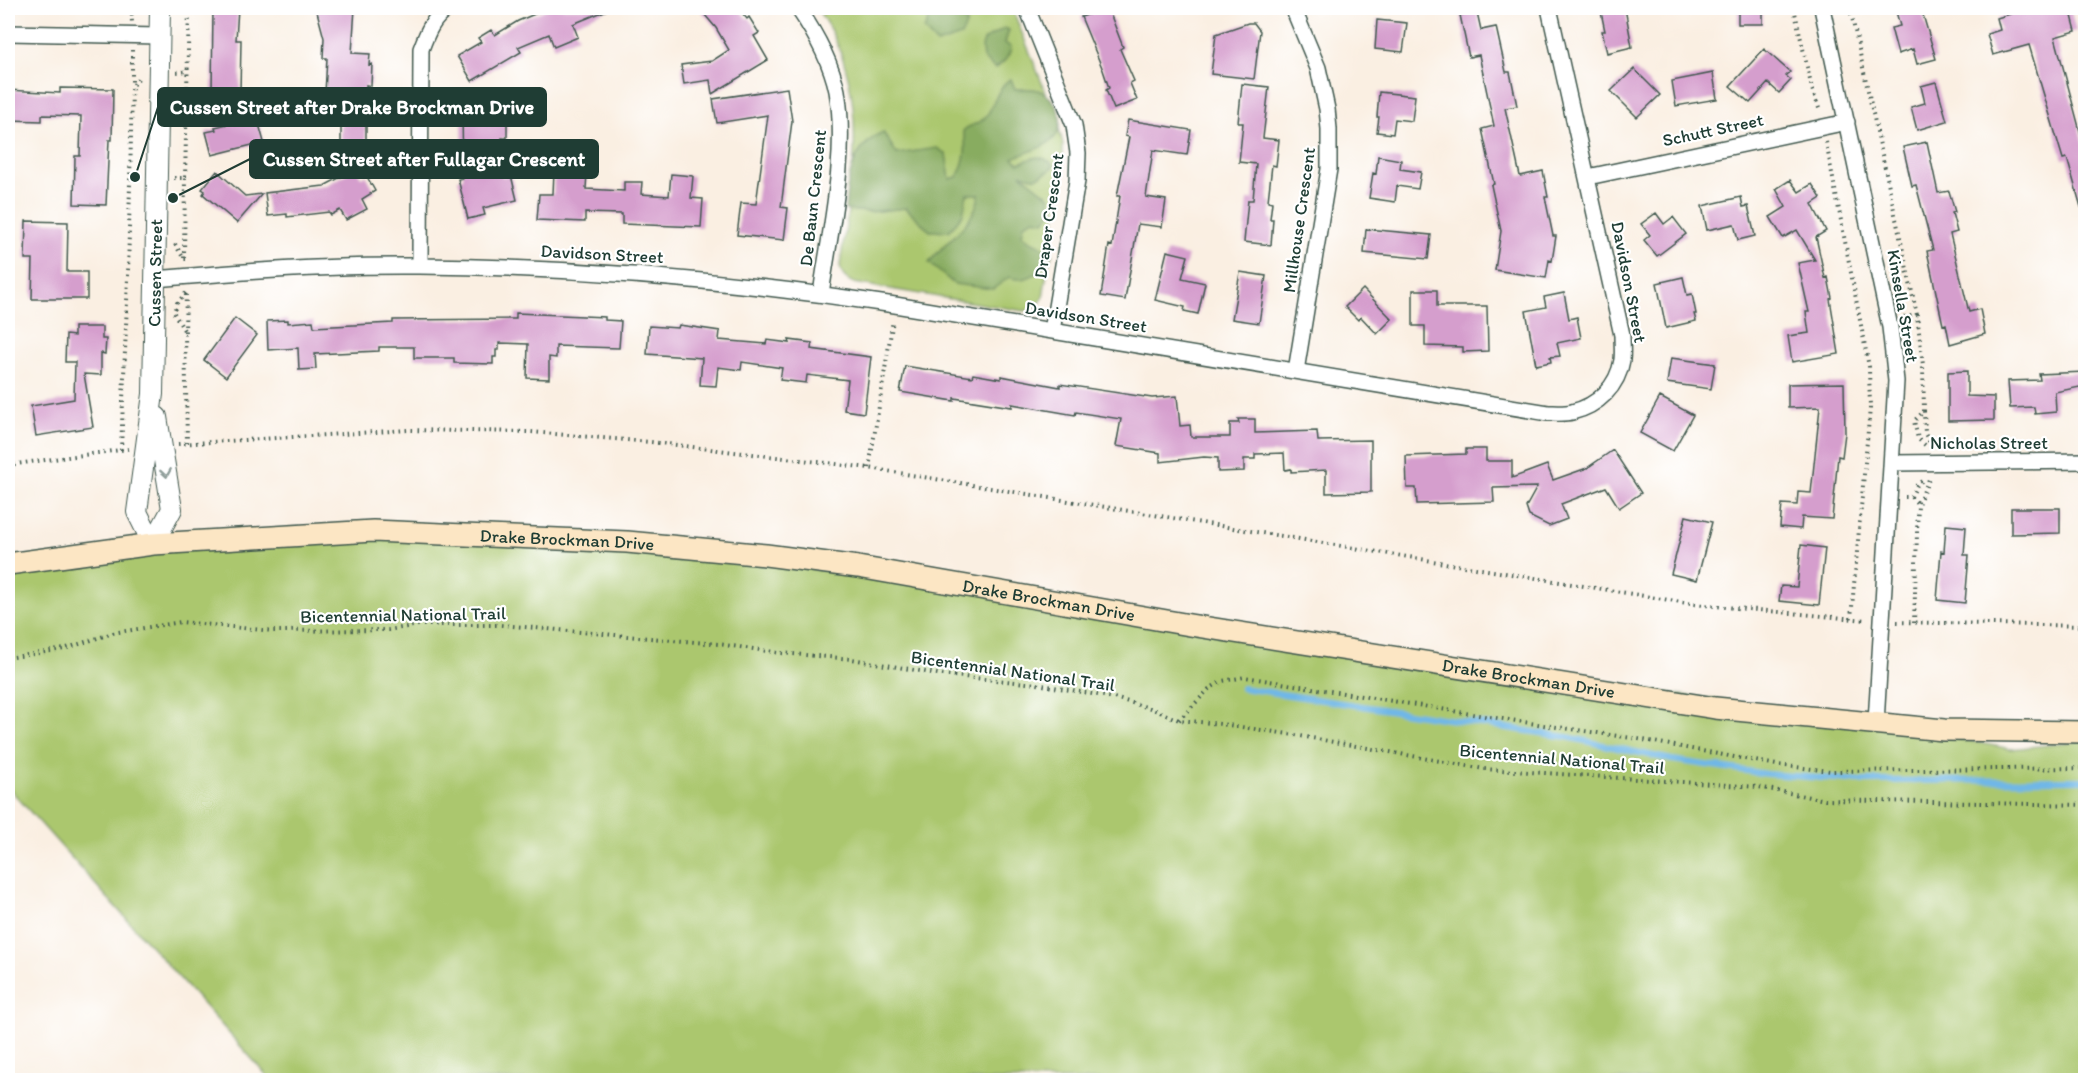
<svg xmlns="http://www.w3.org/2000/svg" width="2093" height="1088" viewBox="0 0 2093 1088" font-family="Itim,sans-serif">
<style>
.green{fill:#abc76e;stroke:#658251;stroke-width:1.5}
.forest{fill:#88ac61;stroke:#54744a;stroke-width:1.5}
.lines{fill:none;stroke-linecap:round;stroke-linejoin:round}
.stream{stroke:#6fb7e7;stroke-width:6}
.building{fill:#d59ecd}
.minor-casing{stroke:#40584e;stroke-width:18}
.tertiary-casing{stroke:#40584e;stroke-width:22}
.secondary-casing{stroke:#40584e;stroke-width:24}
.path{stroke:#40584e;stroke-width:4;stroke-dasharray:1.5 4.5;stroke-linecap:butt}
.minor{stroke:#fff;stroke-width:15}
.tertiary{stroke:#fff;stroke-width:20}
.secondary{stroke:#fce6c4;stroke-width:21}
.oneway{stroke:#8f9e9a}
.labels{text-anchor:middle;stroke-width:4.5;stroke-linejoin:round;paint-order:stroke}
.street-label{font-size:18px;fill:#1f3d34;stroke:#fff}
.leader{fill:none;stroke:#1f3d34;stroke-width:2}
.callout-dot{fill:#1f3d34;stroke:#fff;stroke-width:2}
.callout{fill:#1f3d34;stroke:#1f3d34;stroke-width:2}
.callout-label{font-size:20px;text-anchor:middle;font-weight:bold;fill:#fff}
</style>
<rect width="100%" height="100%" fill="#fff"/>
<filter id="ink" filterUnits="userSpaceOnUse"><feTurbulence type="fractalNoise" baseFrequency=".0167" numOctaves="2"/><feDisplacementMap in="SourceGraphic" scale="12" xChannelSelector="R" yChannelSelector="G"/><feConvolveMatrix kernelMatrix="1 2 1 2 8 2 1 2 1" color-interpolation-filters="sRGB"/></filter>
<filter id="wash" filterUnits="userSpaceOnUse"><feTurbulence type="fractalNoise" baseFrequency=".008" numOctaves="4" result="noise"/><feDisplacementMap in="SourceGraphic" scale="24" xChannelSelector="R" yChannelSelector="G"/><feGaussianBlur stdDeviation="1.35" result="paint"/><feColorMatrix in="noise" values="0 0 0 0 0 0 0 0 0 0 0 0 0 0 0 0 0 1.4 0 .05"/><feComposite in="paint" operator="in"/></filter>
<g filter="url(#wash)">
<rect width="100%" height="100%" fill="#faefe2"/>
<path class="green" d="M817,8h195l44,110 7,26v26l-20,127c-4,9 -9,12 -19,14l-170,-28c-9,-4 -13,-8 -14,-18 11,-77 29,-157 -7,-230 -4,-9 -11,-18 -16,-27z
M373,531l254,11 1249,181 135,26 74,-8v339h-1814l-263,-293v-223z"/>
<path class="forest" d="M928,8h38l-8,7 9,8 -6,13 -24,8 -13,-14 6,-14z
M1004,28l5,2 -4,13 6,4c-1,10 -8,16 -16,22l-12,-11c-4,-26 7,-17 21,-30z
M1011,79l4,10c7,0 17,-1 23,1 22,8 32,40 10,53 -10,7 -24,10 -35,15l6,5c16,-6 20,-10 35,2l-5,6 -13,7 -15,-4 29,23 1,16 -7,8 -10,-2 -10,5 -2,11c12,11 19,7 30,19 -4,16 -27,30 -43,23l-16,12 -39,-5 -25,-21c17,-23 47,-39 50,-69h-12l-4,20 -14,17h-19l-24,-23 -36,4 -25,-2c2,-32 7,-63 38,-78l14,22 40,-6 9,6 4,25 7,-2c8,-14 11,-31 6,-46 7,-8 17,-5 24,-16 8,-11 11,-30 24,-36z"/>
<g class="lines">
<path class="stream" d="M1242,688l325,49 105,23 95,14 95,7 224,-1"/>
</g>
<g id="blocks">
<path class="building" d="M213,8h25l-2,32h5l-1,53h-28z
M316,8h39l-3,45 18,1 -1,11 3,-1 -1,22 -5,-1v58l-25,1v-22h-20v-22l16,-4v-3h-12l2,-35h-4l1,-20z
M549,8h63l-39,16 5,13 -24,10 -5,-13 -31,13 3,5 -49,29 -15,-25 24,-14 -3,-4 13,-8 4,5 23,-14z
M699,8h39l9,11 2,-2 10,16 -5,3 14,24 -56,34 -2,-14 -26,4 -3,-19 31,-4 17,-11 -13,-22z
M1108,8l15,39 -3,2 14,32 -4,2 7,17 -23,9 -8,-19 3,-2 -6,-18 -22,-53z
M1619,8h6l7,39 -25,6 -5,-22h3l-4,-19z
M1738,8h25v16h-25z
M1895,8h26l15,51 -19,5 -4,-15 -15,5 -7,-26 9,-2z
M2019,8h51l6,23 -21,6 30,113v56l-4,1 -14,-49 -4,1 -34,-114 -36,10 -6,-21 13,-4 -3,-12 23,-7z
M1477,12l4,18 15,-3 10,45h4l7,34 -12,2 15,68 23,-5 5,26h-3l8,39h3l-4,25 -3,-1 -3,18 -51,-8 6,-39 -10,-46 3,-1 -12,-55 12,-3 -15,-71 -10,2 -9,-42z
M1377,20l30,3 -4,29 -28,-3z
M1248,23h6l6,8 -6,48 -43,-5 5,-40z
M1764,49l26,23 -4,4 5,4 -12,13 -11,-10 -18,20 -20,-17z
M1634,69l26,26 -23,22 -26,-26z
M1713,73l4,26 -41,7 -4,-25z
M1936,82l11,39 -30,9 -6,-23 14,-4 -4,-17z
M1242,84l27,3 -6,51 16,2 -3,26 -4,-1 -4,36 4,1 -2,17h3l-2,26 -27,-3 4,-42h5l3,-36 -17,-2 4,-39h-5z
M60,88l53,1 -1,51h-3l-3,65 -32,-1 1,-48h5l1,-40 -39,-1v6l-34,-1v-30l52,3z
M787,88l5,33 -11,86 7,1 -4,32 -47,-5 4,-32 15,1 12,-89 -51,8 -4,-24z
M1379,92l36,4 -3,25 -17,-2 -2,15 -16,-2 2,-15h-2z
M507,109v29h-5v39l9,-2 6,25 -34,8 2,7 -17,4 -10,-40 5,-1 -1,-68z
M257,117l7,25 -52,13 -6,-23 10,-2 -1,-3z
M1128,120l63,10 -4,25 -34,-5 -7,47 20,3 -4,27 -24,-3 -13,76 -24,-4 8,-51 3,1 8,-50h-3l12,-59 -4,-1z
M1927,142l11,51 11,-2 6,21 -3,1 5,19 -7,2 19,78 11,-3 5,25 -35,10 -4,-20 -3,1 -16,-74 6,-1 -17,-65 -4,1 -9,-39z
M1378,156l23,4 -1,9 21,3 -3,17 -21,-3 -2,16 -26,-4 4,-25 3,1z
M356,169l5,8 5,-2 9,16 -13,8 5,10 -21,11 -6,-10 -9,5 -2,-3 -42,5v-3l-19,2 -3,-23 59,-7z
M217,171l28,25 17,-2 -25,29 -34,-29 2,-3 -3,-2z
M554,171l33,1 -1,17 38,2v-9h18l-1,12 28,2 2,-22 22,2 -2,22 12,1 -2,28 -79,-3v-10l-37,-1v9l-48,-2 2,-26h14z
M1790,180l9,12 13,-8 9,14 -9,6 14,27 -10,6 9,41 3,-1 4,21 -2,1 9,55 -47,8 -4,-26 21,-3 -3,-21h3l-11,-49 17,-3 -18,-30 -14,8 -13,-21 16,-10 -10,-18z
M1741,197l2,10 5,-1 7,30 -17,4 -4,-16 -27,6 -5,-24z
M1656,213l8,11 9,-7 13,17 -29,22 -13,-16 6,-5 -9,-11z
M26,221l42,1 -1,50h20v27h-55l1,-40h-8z
M1366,229l65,6 -3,24 -64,-6z
M1167,251l21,5 -6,22 23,5 -7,31 -14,-3 1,-4 -30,-7z
M1240,272l26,4 -7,47 -27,-4z
M1683,277l4,18 5,-1 4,20h-2l2,7 -30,7 -9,-45z
M1363,289l29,30 -15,15 -16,-17 -3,3 -13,-13z
M1413,290h24v16h50l1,45 -25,1v-5l-38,-1v-20h-12z
M1564,293l5,26 8,-2 4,21 -24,5 3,13 -10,1 1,5 -15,3 -10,-54 20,-4 -2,-10z
M516,313l89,4v3l16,1 -2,27 -63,-2v12l-7,-1v22l-22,-1 1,-34 -29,-1v7h-3v7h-3v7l-39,-1v-5h-40v-11h-35v4l-64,3 1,15 -17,1 -1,-22 -30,2 -1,-29 21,-1v3l25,-2 1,6 79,-4v-3l123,-1z
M235,318l22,17 -31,42 -22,-17z
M679,325l41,6 -1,9 47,4 1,-4 23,3 -1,-3 23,3 -1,6 60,8 -7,56 -20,-3 4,-30 -41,-5 -1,8 -26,-3 2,-12 -40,-6 -1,8 -23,-3 -2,19 -16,-1 2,-27 -55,-4 2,-28 29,2z
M74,327h28v12h4l-1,15 -4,-1v22l-17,-1 9,53 -57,9 -5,-30 43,-7 1,-37h-10l1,-27 8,1z
M1671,358l44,6 -4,25 -44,-6z
M905,366l67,11 1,-3 28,5v-3l59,11v-3l92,14 25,-2 3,30 10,-1 1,12h39v-14h9l-1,-4h17v14l62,-2 1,10 53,-1v52l-45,1v-23l-35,2v-3l-6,1 -1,-17 -29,1v5h-11v12l-26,1v-14l-14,-1 -44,5v-9l-44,-7 5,-27 -45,-7 -1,3 -63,-11v3l-58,-9v3l-54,-9z
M1967,371v25l27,1v23l-46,1v-49z
M2085,372v14l-30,6 1,20 -21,2 -1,-7 -24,1 -2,-27 32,-1 -1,-6z
M1844,383l1,50 -3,24 -4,-1 -6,63 -30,-2 -1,12 -21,-2 2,-23 15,1 1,-13 13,1 9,-86 -32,1v-24z
M1660,397l33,18 -20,36 -33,-18z
M1466,449h20v12h26v17l35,-13 6,15 34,-12 26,-18 28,43 -22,15 -13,-21 -45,17 6,15 -18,7 -20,-10 -3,-9 11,-20 -44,1 1,14 -77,2 -1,-16h-9l-1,-32 60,-2z
M2011,508h49v25l-49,1z
M1686,516l26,6 -15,58 -26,-6z
M1946,525l20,2 -2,28h5l-4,48 -28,-3 4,-49 3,1z
M1801,545l24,3 -6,57 -40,-4 2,-15 16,1z"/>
</g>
</g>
<g filter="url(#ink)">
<use href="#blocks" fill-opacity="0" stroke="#40584e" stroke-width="1.5"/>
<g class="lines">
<g class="minor-casing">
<path id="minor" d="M798,8c17,25 33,53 39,83 11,64 -7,139 -16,203
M1027,8l47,117 4,28 -1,28 -25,150
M1293,8l25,60 9,41 2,20v40l-33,202
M1822,8l68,319 6,54 -20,342
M8,33l151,3
M1588,177l259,-55
M420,266l1,-217c6,-16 12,-32 28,-41
M155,279c88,-8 176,-14 264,-13 160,1 318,15 476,39l653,108c7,0 16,1 24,-1 26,-6 46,-26 50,-52 1,-8 0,-17 0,-25l-73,-327
M1892,463l194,-2"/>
</g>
<g class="tertiary-casing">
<g id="tertiary">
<path id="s1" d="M153,544l-16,-32 16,-118 7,-386"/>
<path d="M153,544l19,-35 -15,-92"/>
</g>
</g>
<g class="secondary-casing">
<g id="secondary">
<path id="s2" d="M8,564l145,-20 220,-13 254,11 139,13 92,12 332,58 525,83 229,22 142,2"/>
</g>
</g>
<path class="path" d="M131,8l1,14
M1794,8l18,81 8,22
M1850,8l67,307
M132,50v35
M177,72l10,-1
M1826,142l43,225 1,41 -19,210
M174,178h11l4,-170
M175,244l9,15h3
M184,258l1,-80
M175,309l2,-6 9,-10
M174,313l11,19 2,111
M1904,317l13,-2 6,50 1,46
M185,332l1,-39
M178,444l230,-14 123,2 120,10 218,26 824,136 173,16
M1925,445l-7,-6 -4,-18 10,-10 1,23 7,12
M121,450l7,-173 4,-190 8,-11
M8,465l120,-16
M869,468l24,-148
M1905,497h6l7,7
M1911,497l6,-12 7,-6
M1897,622l189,4
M1914,623l4,-119 12,-27
M8,658l56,-9 49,-16 68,-11 92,9 115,-1 31,-5h82l217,19 63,9 71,6 91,16 94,9 77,14 36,10 29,12 42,4 74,11 189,34 274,18 67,13 261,5
M1179,720l30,-31 13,-8 23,-4 245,40 148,22 139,26 54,6 255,-3"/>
<use href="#minor" class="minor"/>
<use href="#tertiary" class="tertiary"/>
<use href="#secondary" class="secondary"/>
</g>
<defs><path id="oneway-chevron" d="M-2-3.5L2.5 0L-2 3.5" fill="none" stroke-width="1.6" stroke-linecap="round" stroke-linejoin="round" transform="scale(1.5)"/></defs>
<use class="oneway" href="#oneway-chevron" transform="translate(166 473) rotate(81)"/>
</g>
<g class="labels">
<g class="street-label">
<text transform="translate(1713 130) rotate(-12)" y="6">Schutt Street</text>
<text transform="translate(813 198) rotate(-84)" y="6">De Baun Crescent</text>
<text transform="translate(1049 216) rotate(-82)" y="6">Draper Crescent</text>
<text transform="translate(1299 220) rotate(-82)" y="6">Millhouse Crescent</text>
<text transform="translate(602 254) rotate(3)" y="6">Davidson Street</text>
<text dy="6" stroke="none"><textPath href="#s1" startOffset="276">Cussen Street</textPath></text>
<text transform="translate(1629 282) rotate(79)" y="6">Davidson Street</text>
<text transform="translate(1903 306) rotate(80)" y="6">Kinsella Street</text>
<text transform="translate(1086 317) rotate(9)" y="6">Davidson Street</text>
<text x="1989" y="449">Nicholas Street</text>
<text dy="6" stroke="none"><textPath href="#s2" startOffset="561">Drake Brockman Drive</textPath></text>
<text dy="6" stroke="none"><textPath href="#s2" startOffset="1047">Drake Brockman Drive</textPath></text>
<text transform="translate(403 615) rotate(-1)" y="6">Bicentennial National Trail</text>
<text transform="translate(1013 671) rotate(8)" y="6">Bicentennial National Trail</text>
<text dy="6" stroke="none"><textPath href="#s2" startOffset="1533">Drake Brockman Drive</textPath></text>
<text transform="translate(1562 759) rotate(5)" y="6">Bicentennial National Trail</text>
</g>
</g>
<path class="leader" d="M135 177L158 107M173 198L250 159"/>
<g class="callout-dot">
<circle cx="135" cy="177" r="6"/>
<circle cx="173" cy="198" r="6"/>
</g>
<g class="callout">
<rect x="158" y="88" width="388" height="38" rx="6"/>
<rect x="250" y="140" width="348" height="38" rx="6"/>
</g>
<g class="callout-label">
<text x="352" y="114">Cussen Street after Drake Brockman Drive</text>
<text x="424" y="166">Cussen Street after Fullagar Crescent</text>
</g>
<rect width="2093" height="1088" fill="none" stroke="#fff" stroke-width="30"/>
</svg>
